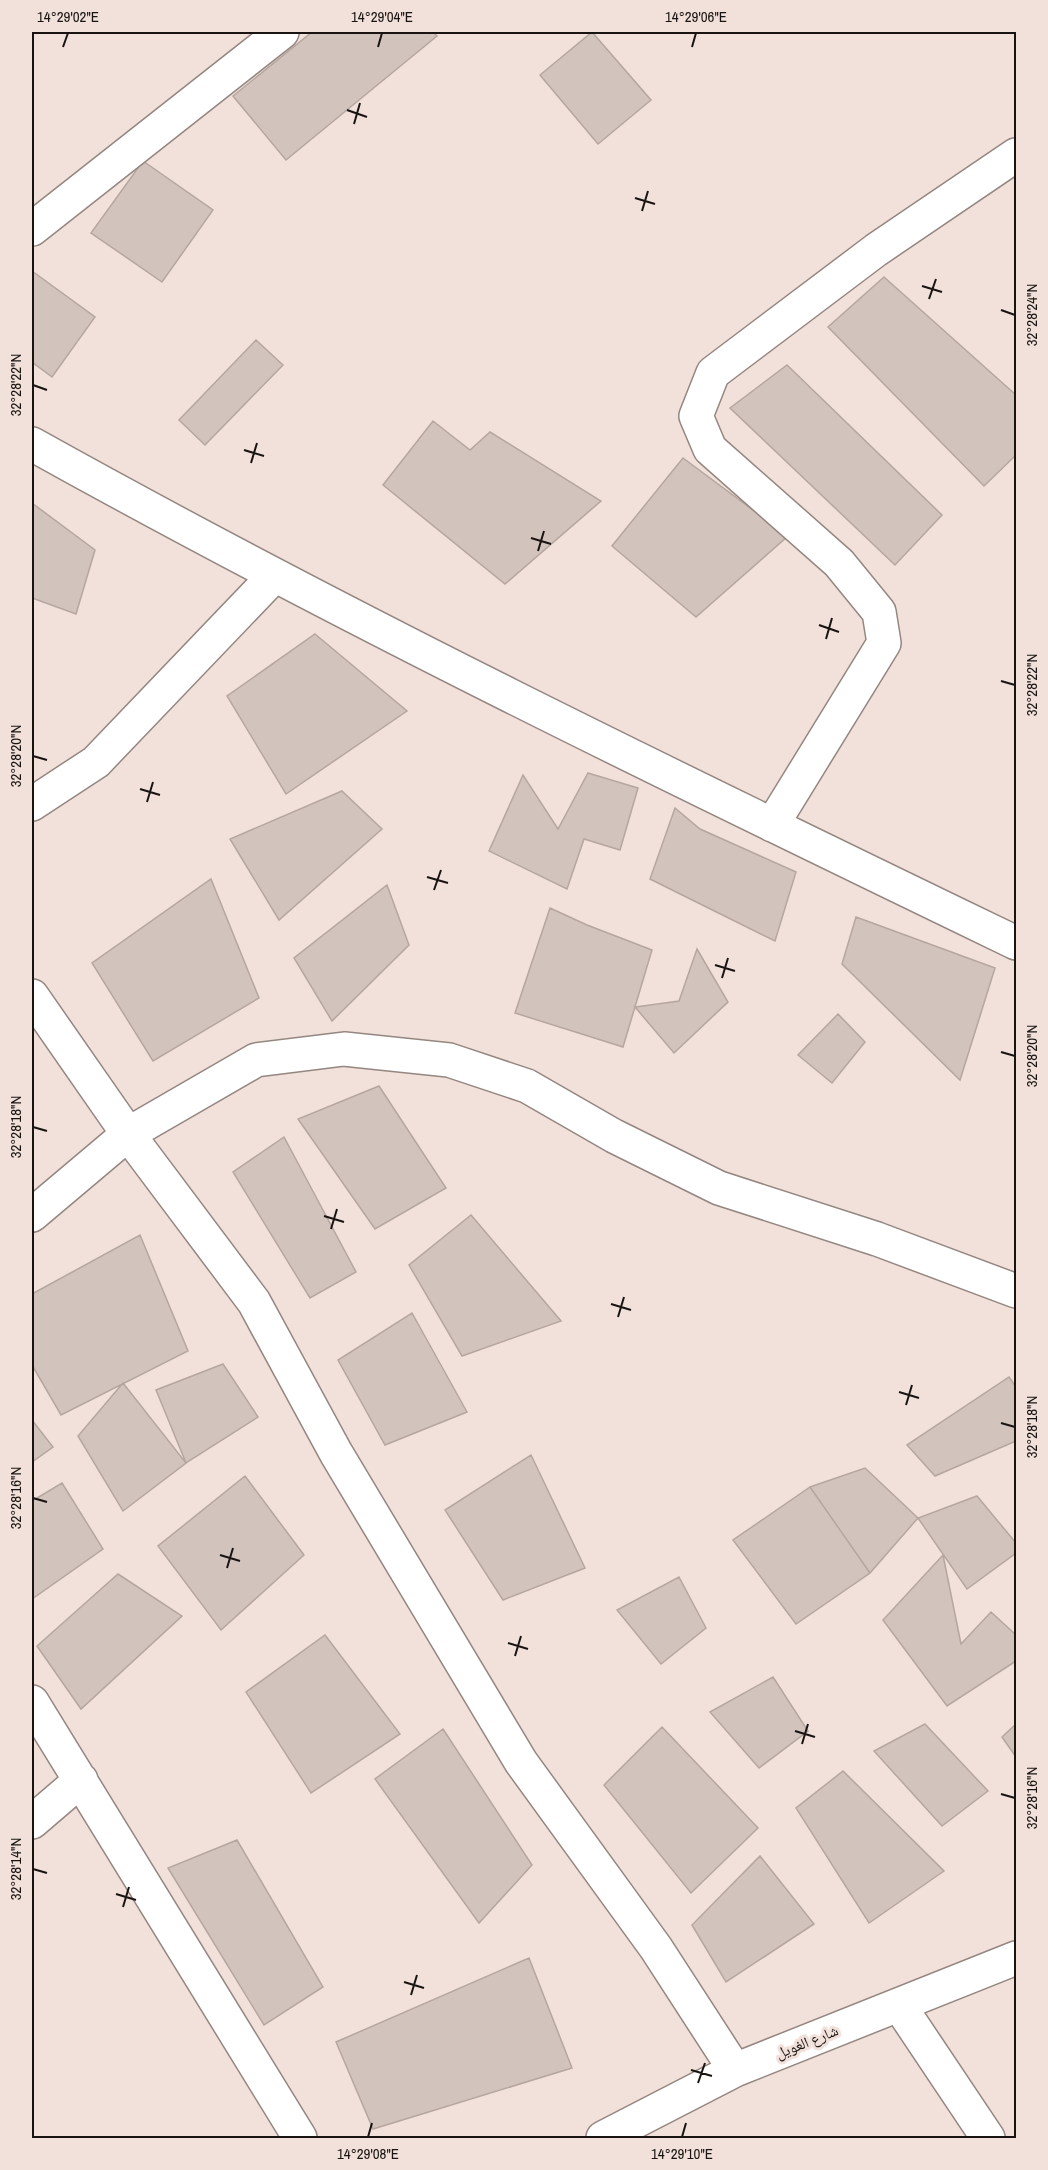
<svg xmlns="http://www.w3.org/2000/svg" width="1048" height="2170" viewBox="0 0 1048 2170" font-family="'Archivo Narrow','Noto Naskh Arabic',sans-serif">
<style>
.building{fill:#d2c3bd;stroke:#b5a69f;stroke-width:1.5}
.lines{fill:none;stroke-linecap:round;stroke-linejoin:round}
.minor-casing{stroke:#948680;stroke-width:36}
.minor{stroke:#fff;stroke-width:33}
.ticks{fill:none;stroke:#191412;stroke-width:2}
.labels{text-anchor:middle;stroke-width:6;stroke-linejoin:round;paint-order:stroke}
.street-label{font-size:15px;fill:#191412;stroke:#f1e1da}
.neatline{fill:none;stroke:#191412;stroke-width:2}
.ticks-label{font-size:15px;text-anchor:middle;fill:#191412}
</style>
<rect width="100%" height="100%" fill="#f1e1da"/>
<path class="building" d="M312,32h121l4,4 -151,124 -53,-64z
M592,32l59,68 -53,44 -58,-69z
M143,161l70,49 -51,72 -71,-49z
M32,271l63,46 -43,60 -20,-15z
M884,277l132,118v60l-32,31 -156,-159z
M256,340l27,25 -78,80 -26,-25z
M787,365l155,150 -47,50 -165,-157z
M433,421l37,29 20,-18 111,69 -96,83 -122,-99z
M683,458l105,78 -92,81 -84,-71z
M32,503l63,47 -19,64 -44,-16z
M315,634l92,77 -121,83 -59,-98z
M588,773l50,15 -18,62 -36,-11 -17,50 -78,-38 34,-76 35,54z
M342,791l40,38 -103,91 -49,-81z
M675,808l25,21 96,43 -21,69 -125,-62z
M211,879l48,119 -106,63 -61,-98z
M387,885l22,60 -77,76 -38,-63z
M550,908l37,17 65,25 -29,97 -108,-34z
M856,917l139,51 -35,112 -118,-116z
M697,949l31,53 -54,51 -39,-46 44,-6z
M838,1014l27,28 -33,41 -34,-28z
M379,1086l67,102 -71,41 -77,-110z
M284,1137l72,135 -46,26 -77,-126z
M471,1215l90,106 -99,35 -53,-91z
M140,1235l48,116 -127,64 -29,-50v-71z
M412,1313l55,99 -82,33 -47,-85z
M223,1364l35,53 -72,46 -30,-73z
M1009,1377l7,10v54l-81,35 -28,-31z
M123,1383l63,80 -63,48 -45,-75z
M32,1420l21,27 -21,15z
M531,1455l54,113 -82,32 -58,-90z
M865,1468l53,50 -48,55 -60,-86z
M245,1476l59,79 -83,75 -63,-84z
M62,1483l41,66 -71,50v-98z
M810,1487l60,86 -74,51 -63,-84z
M977,1496l39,47v10l-49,36 -49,-71z
M943,1555l18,89 30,-32 25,23v26l-69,45 -64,-86z
M118,1574l64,42 -101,93 -44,-63z
M679,1577l27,51 -45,36 -44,-54z
M325,1635l75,99 -89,59 -65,-101z
M773,1677l35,54 -49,37 -49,-56z
M925,1724l63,67 -46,35 -68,-75z
M1016,1724v33l-14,-20z
M662,1727l96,101 -67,65 -87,-108z
M443,1729l89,136 -53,58 -104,-144z
M843,1771l101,100 -75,52 -73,-115z
M237,1840l86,147 -59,38 -96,-157z
M760,1856l54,68 -88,58 -34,-57z
M529,1958l43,110 -199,61 -37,-87z"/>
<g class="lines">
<g class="minor-casing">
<path id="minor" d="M32,229l250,-197
M32,444c321,179 653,339 984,499
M32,804l64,-42 178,-186
M772,825l112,-182 -5,-31 -40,-49 -129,-114 -14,-33 17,-43 163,-123 140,-95
M32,996l96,138 126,168 82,151 185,309 135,186 79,122
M32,1215l96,-81 128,-74 88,-11 105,11 78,26 87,50 105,52 158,51 139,52
M32,1702l268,436
M32,1822l49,-42
M899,2005l89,133
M603,2138l132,-68 281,-112"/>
</g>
<use href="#minor" class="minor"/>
</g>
<path class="ticks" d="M63,47l5,-14M378,47l4,-14M692,47l4,-14M347,110l20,7M354,124l6,-21M635,198l20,6M642,211l6,-20M922,286l20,6M929,299l7,-20M1001,310l14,5M33,385l14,5M244,450l20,6M251,463l6,-20M531,538l20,6M538,551l6,-20M819,625l20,7M826,639l6,-21M1001,681l14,4M33,756l14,4M140,789l20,6M147,802l6,-20M427,877l21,6M434,890l7,-20M715,965l20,6M722,978l6,-20M1001,1052l14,4M33,1127l14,4M324,1216l20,6M331,1229l6,-20M611,1304l20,6M618,1317l6,-20M899,1392l20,6M906,1405l6,-20M1001,1423l14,4M33,1498l14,4M220,1555l20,6M227,1568l6,-20M508,1643l20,6M515,1656l6,-20M795,1731l20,6M802,1744l6,-20M1001,1794l14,4M33,1869l14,4M116,1894l20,6M123,1907l6,-20M404,1982l20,6M411,1995l6,-20M691,2070l21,6M698,2083l7,-20M368,2137l4,-14M682,2137l4,-14"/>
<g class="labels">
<g class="street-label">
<text transform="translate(807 2042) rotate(-22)" y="5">شارع الغويل</text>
</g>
</g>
<rect width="1048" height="2170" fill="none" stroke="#f1e1da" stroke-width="66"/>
<rect x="33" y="33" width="982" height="2104" class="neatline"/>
<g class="ticks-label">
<text x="68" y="22">14°29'02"E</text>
<text x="382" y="22">14°29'04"E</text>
<text x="696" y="22">14°29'06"E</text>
<text transform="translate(1032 315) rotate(-90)" y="5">32°28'24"N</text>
<text transform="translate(16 385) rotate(-90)" y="5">32°28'22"N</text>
<text transform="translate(1032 685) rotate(-90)" y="5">32°28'22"N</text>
<text transform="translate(16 756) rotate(-90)" y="5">32°28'20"N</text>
<text transform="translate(1032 1056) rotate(-90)" y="5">32°28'20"N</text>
<text transform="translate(16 1127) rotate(-90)" y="5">32°28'18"N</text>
<text transform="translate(1032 1427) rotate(-90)" y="5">32°28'18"N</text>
<text transform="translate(16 1498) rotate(-90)" y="5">32°28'16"N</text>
<text transform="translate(1032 1798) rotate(-90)" y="5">32°28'16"N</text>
<text transform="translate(16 1869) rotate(-90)" y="5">32°28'14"N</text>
<text x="368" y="2159">14°29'08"E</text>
<text x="682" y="2159">14°29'10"E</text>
</g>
</svg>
